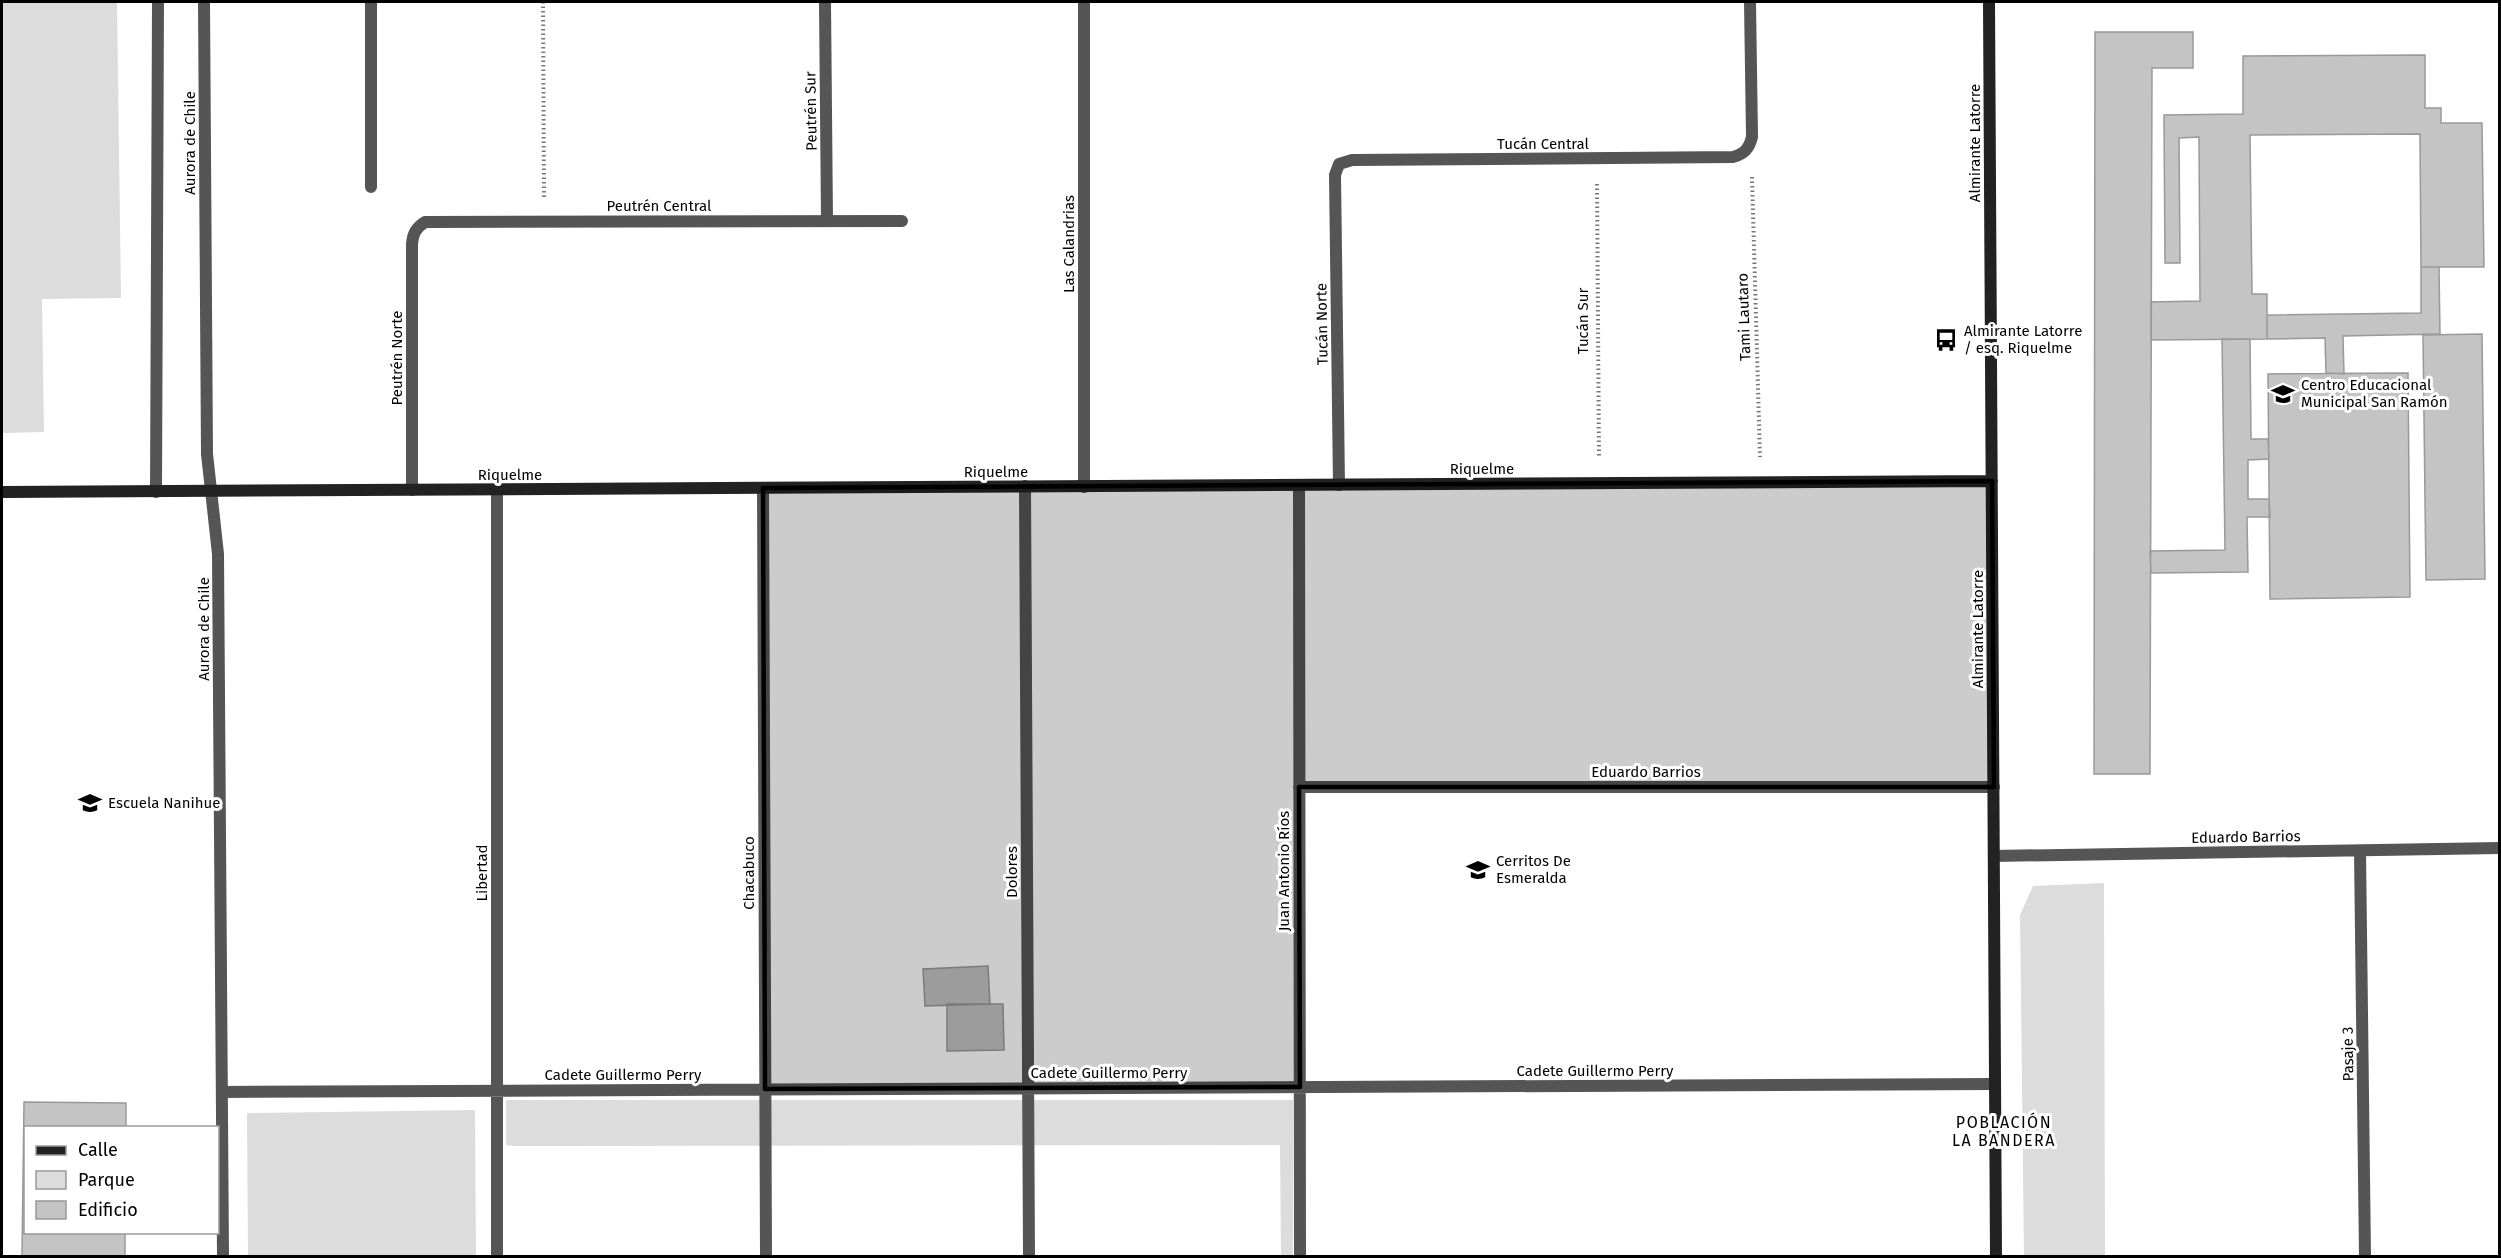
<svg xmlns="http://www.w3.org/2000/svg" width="2501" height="1258" viewBox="0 0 2501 1258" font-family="'Fira Sans',sans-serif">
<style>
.green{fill:#dcdcdc}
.building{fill:#c4c4c4;stroke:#999;stroke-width:1.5}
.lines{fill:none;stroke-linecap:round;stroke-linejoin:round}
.path{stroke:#777;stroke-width:4;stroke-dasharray:1.5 3;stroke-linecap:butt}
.street{stroke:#555;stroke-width:12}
.secondary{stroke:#222;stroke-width:12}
.marked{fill:#000;fill-opacity:0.2;stroke:#000;stroke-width:4.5;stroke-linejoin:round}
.labels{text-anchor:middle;stroke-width:6;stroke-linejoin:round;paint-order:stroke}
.street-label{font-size:15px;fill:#000;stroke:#fff}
.poi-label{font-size:15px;fill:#000;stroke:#fff;text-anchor:start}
.neighbourhood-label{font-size:16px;letter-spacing:1.5px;fill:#000;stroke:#fff}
</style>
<rect width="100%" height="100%" fill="#fff"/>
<path class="green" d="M2,2h115l4,296 -79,1 2,133 -42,1z
M2104,883l1,373h-81l-4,-341 13,-29z
M506,1100h787v156h-12l-1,-111 -766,1 -8,-1z
M475,1110l1,146h-228l-1,-143z"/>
<path class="building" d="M2095,32h98v36h-41l-2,706h-56z
M2425,55v53h16v15h41l2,144h-63l-1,-133 -170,1 2,159h15v45l-116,1v-38l49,-1 -1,-164 -20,1 1,125h-15l-1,-148 79,-1v-58z
M2421,267h18l1,67 -97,2 1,38 -18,-1 -1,-35 -58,1v-24l154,-2z
M2482,334l3,245 -59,1 -3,-245z
M2222,339h28l1,100h17l1,20 -21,1v39h21l1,18h-23l1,55 -97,1 -1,-22 75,-1z
M2408,373l2,224 -140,2 -2,-225z
M988,966l2,38 -65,2 -2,-37z
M947,1004h56l1,46 -57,1z
M24,1102l102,1v25h-100v104h99v24h-103z"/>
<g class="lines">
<path class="path" d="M543,2l1,195
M1752,177l8,280
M1597,184l2,274"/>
<path class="street" d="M204,2l3,452 11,100 5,702
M825,2l2,219
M371,187v-185
M1299,485l1,771
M1339,485l-4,-310 4,-11 13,-4 381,-3c11,-3 16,-8 19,-20l-2,-135
M1025,486l4,770
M1084,487v-485
M763,488l3,768
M412,490v-246c1,-11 4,-16 13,-22l477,-1
M156,492l2,-490
M1299,787h695
M2360,851l5,405
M1994,856l506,-8
M223,1092l1772,-8
M497,1256v-766"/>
<path class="secondary" d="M1989,2l7,1254
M2,492l1990,-11"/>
</g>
<path class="marked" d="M1992,481l2,306h-695l1,300 -535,2 -2,-601z"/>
<defs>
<g id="bus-bare" transform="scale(1.8)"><path d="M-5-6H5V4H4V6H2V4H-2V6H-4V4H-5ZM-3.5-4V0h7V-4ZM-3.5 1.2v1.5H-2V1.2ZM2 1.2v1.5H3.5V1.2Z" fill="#000" stroke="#fff" stroke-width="2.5" paint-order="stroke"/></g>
<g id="school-bare" transform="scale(1.8)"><path d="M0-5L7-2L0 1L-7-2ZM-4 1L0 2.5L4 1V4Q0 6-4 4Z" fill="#000" stroke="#fff" stroke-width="2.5" paint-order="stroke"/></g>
</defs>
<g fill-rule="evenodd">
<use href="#bus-bare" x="1946" y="340"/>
<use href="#school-bare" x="2283" y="394"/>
<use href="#school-bare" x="90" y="803"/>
<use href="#school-bare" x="1478" y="870"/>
</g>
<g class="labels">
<g class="street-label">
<text transform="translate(811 111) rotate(-91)" y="5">Peutrén Sur</text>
<text transform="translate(190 143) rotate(-90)" y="5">Aurora de Chile</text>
<text transform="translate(1975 143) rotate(-90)" y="5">Almirante Latorre</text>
<text x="1543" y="149">Tucán Central</text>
<text x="659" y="211">Peutrén Central</text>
<text transform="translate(1069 244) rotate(-90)" y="5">Las Calandrias</text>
<text transform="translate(1744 317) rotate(-92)" y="5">Tami Lautaro</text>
<text transform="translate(1583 321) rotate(-90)" y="5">Tucán Sur</text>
<text transform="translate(1322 324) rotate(-91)" y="5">Tucán Norte</text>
<text transform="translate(397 358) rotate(-90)" y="5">Peutrén Norte</text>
<text x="1482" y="474">Riquelme</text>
<text x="996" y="477">Riquelme</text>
<text x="510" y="480">Riquelme</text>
<text transform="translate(204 629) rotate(-90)" y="5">Aurora de Chile</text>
<text transform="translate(1978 629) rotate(-90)" y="5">Almirante Latorre</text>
<text x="1646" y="777">Eduardo Barrios</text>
<text transform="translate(2246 837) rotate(-1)" y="5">Eduardo Barrios</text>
<text transform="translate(1284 871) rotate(-90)" y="5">Juan Antonio Ríos</text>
<text transform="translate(1012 872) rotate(-90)" y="5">Dolores</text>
<text transform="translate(482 873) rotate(-90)" y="5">Libertad</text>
<text transform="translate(749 873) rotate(-90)" y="5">Chacabuco</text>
<text transform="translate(2348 1054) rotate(-91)" y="5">Pasaje 3</text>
<text x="1595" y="1076">Cadete Guillermo Perry</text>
<text x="1109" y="1078">Cadete Guillermo Perry</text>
<text x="623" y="1080">Cadete Guillermo Perry</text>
</g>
<g class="poi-label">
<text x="1964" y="336">Almirante Latorre<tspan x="1964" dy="17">/ esq. Riquelme</tspan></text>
<text x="2301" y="390">Centro Educacional<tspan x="2301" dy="17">Municipal San Ramón</tspan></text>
<text x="108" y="808">Escuela Nanihue</text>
<text x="1496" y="866">Cerritos De<tspan x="1496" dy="17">Esmeralda</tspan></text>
</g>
<g class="neighbourhood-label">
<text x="2004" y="1128">POBLACIÓN<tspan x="2004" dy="18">LA BANDERA</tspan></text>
</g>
</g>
<rect width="2501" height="1258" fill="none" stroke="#000000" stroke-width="6"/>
<rect x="24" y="1126" width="195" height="108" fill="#ffffff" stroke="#999999" stroke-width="1.5"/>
<rect x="36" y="1146" width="30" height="9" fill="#222222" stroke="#999999" stroke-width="1.5"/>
<text x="78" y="1156" font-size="18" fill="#000000">Calle</text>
<rect x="36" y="1171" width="30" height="18" fill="#dcdcdc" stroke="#999999" stroke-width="1.5"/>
<text x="78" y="1186" font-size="18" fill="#000000">Parque</text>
<rect x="36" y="1201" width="30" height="18" fill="#c4c4c4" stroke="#999999" stroke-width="1.5"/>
<text x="78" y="1216" font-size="18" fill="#000000">Edificio</text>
</svg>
